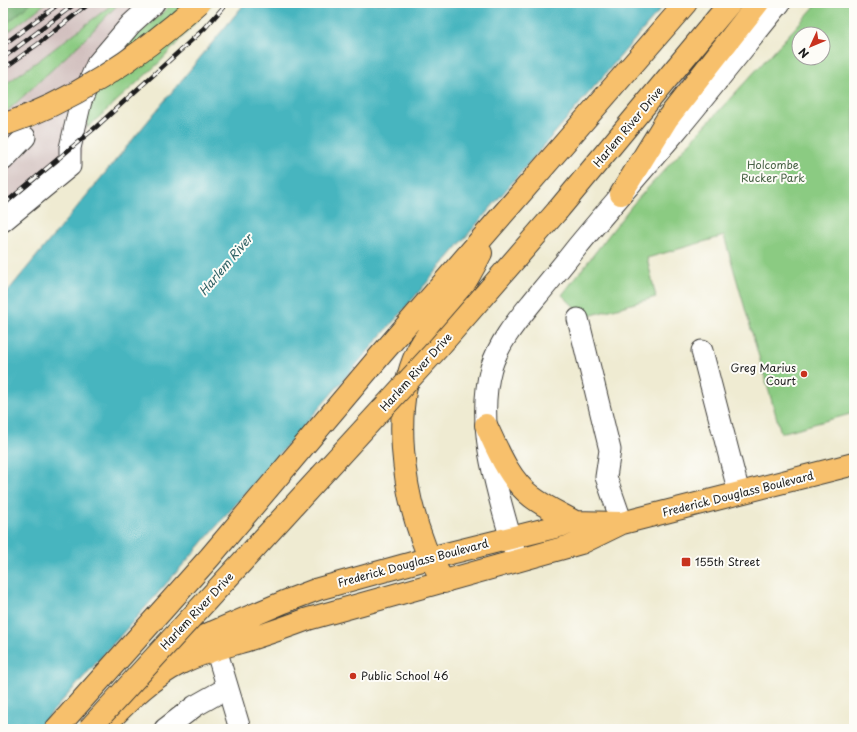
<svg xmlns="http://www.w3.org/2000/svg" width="857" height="732" viewBox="0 0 857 732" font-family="'Playpen Sans',sans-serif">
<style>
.industrial{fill:#d1bfbe}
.green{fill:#8bcb82;stroke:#54744f;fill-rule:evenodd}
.forest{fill:#70af70;stroke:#466646}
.water{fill:#46b5bf;stroke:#31686e}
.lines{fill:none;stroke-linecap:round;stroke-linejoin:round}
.minor-casing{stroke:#3c3b37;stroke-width:23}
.major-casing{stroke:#3c3b37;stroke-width:24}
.highway-casing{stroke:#3c3b37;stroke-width:24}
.minor{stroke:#fff;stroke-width:21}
.major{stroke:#f7c06c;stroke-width:22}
.highway{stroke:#f7c06c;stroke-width:22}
.rail-casing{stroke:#1c1c1c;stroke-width:4.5}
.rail{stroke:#fdfcf7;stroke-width:3;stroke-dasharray:9;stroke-linecap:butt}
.highway-bridge-casing{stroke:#3c3b37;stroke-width:24;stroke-linecap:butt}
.highway-bridge{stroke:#f7c06c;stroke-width:22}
.poi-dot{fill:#c8321e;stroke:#fdfcf7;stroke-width:1.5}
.labels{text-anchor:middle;stroke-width:4;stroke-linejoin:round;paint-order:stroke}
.street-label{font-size:11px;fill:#1c1c1c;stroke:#fdfcf7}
.park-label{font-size:11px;fill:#486245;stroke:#fdfcf7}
.poi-label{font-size:11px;fill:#1c1c1c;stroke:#fdfcf7;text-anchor:start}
.water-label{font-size:12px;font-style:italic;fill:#2f6165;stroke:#fdfcf7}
</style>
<rect width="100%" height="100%" fill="#fdfcf7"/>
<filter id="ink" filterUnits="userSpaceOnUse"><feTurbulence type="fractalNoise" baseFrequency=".025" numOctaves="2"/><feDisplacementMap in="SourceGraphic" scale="8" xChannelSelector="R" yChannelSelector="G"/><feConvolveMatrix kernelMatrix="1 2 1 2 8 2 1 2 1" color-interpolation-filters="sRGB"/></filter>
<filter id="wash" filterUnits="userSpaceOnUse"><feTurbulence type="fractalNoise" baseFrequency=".012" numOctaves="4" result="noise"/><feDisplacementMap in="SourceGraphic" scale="16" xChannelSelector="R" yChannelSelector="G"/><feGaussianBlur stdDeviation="0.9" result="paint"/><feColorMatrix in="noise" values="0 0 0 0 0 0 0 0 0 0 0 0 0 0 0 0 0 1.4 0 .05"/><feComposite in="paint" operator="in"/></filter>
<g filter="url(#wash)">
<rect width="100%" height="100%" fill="#efebd2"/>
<path class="industrial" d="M46,3h126l-14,14 -71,87v24l-9,36 -75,64v-192z"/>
<path class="green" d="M3,3h43l-43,33z
M114,3h5l-36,38 -80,74v-29l39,-28z
M172,3h41l-52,58 -74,67v-24l27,-48 44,-39z
M818,3h36v410l-73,20 -57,-197 -77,22 9,39 -71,20 -23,-22 71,-91zM799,34h24v24h-24z"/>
<path class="forest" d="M3,3h28l-28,24z"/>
<path class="water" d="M245,3h421c-209,243 -414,488 -629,726h-34v-432z"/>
</g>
<g filter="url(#ink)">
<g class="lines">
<g class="minor-casing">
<path id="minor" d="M3,160l22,-23
M3,221l67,-55v-18l11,-47 16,-37 34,-40 23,-21
M578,319l32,131 -4,27 16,46
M702,351l37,142
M517,561c-16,-60 -43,-131 -26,-193 8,-26 25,-46 42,-67 15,-18 30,-36 44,-54 33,-40 67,-78 100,-117 35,-42 69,-85 103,-127
M216,649l24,80
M165,729l30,-23 32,-18"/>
</g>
<g class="major-casing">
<path id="major" d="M486,425c12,26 23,54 46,72 13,10 29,17 43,25
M216,649l-5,-16 73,-31 34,-13 112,-31 145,-36 45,1
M109,721c21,-22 44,-44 72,-58 19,-10 42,-16 63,-22 22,-7 43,-14 64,-22l273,-76 41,-20 232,-59"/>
</g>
<g class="highway-casing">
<path id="highway" d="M621,194l46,-75 91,-116
M558,210l172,-207
M444,582c-7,-12 -14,-23 -19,-35 -22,-55 -34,-140 -8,-195 10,-21 27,-38 40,-57 9,-13 17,-28 24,-42
M154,659l21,-10 36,-16
M56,729l154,-172 169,-200 307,-354"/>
</g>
<use href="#minor" class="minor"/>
<use href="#major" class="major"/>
<use href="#highway" class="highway"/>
<g class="rail-casing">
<path id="rail" d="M3,45l57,-42
M3,58l73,-55
M3,69l35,-25 52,-41
M3,205l93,-78 109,-99 22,-25"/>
</g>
<use href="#rail" class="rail"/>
<g class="highway-bridge-casing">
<path id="highway-bridge" d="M3,125c74,-25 139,-70 196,-122
M89,729l350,-382 119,-137"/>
</g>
<use href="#highway-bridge" class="highway-bridge"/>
</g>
</g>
<g class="poi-dot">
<circle cx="804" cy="374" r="4"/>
<rect x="681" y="557" width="10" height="10" rx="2"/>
<circle cx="353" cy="676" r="4"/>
</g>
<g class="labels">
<g class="street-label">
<text transform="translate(628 127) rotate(-50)" y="4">Harlem River Drive</text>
<text transform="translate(416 372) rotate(-48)" y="4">Harlem River Drive</text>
<text transform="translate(738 494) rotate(-14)" y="4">Frederick Douglass Boulevard</text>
<text transform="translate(413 563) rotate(-15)" y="4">Frederick Douglass Boulevard</text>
<text transform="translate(197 611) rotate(-47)" y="4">Harlem River Drive</text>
</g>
<g class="park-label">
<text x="773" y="169">Holcombe<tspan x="773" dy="13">Rucker Park</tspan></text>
</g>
<g class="poi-label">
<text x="796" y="372" text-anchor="end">Greg Marius<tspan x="796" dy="13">Court</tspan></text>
<text x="695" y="566">155th Street</text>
<text x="361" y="680">Public School 46</text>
</g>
<g class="water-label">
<text transform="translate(226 265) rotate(-50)" y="4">Harlem River</text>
</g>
</g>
<rect width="857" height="732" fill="none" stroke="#fdfcf7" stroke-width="16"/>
<g transform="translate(811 46) rotate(226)"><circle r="19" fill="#fdfcf7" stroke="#a3a29f"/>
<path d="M0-3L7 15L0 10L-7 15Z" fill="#c8321e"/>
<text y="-6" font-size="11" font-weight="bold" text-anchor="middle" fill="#1c1c1c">N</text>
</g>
</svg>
